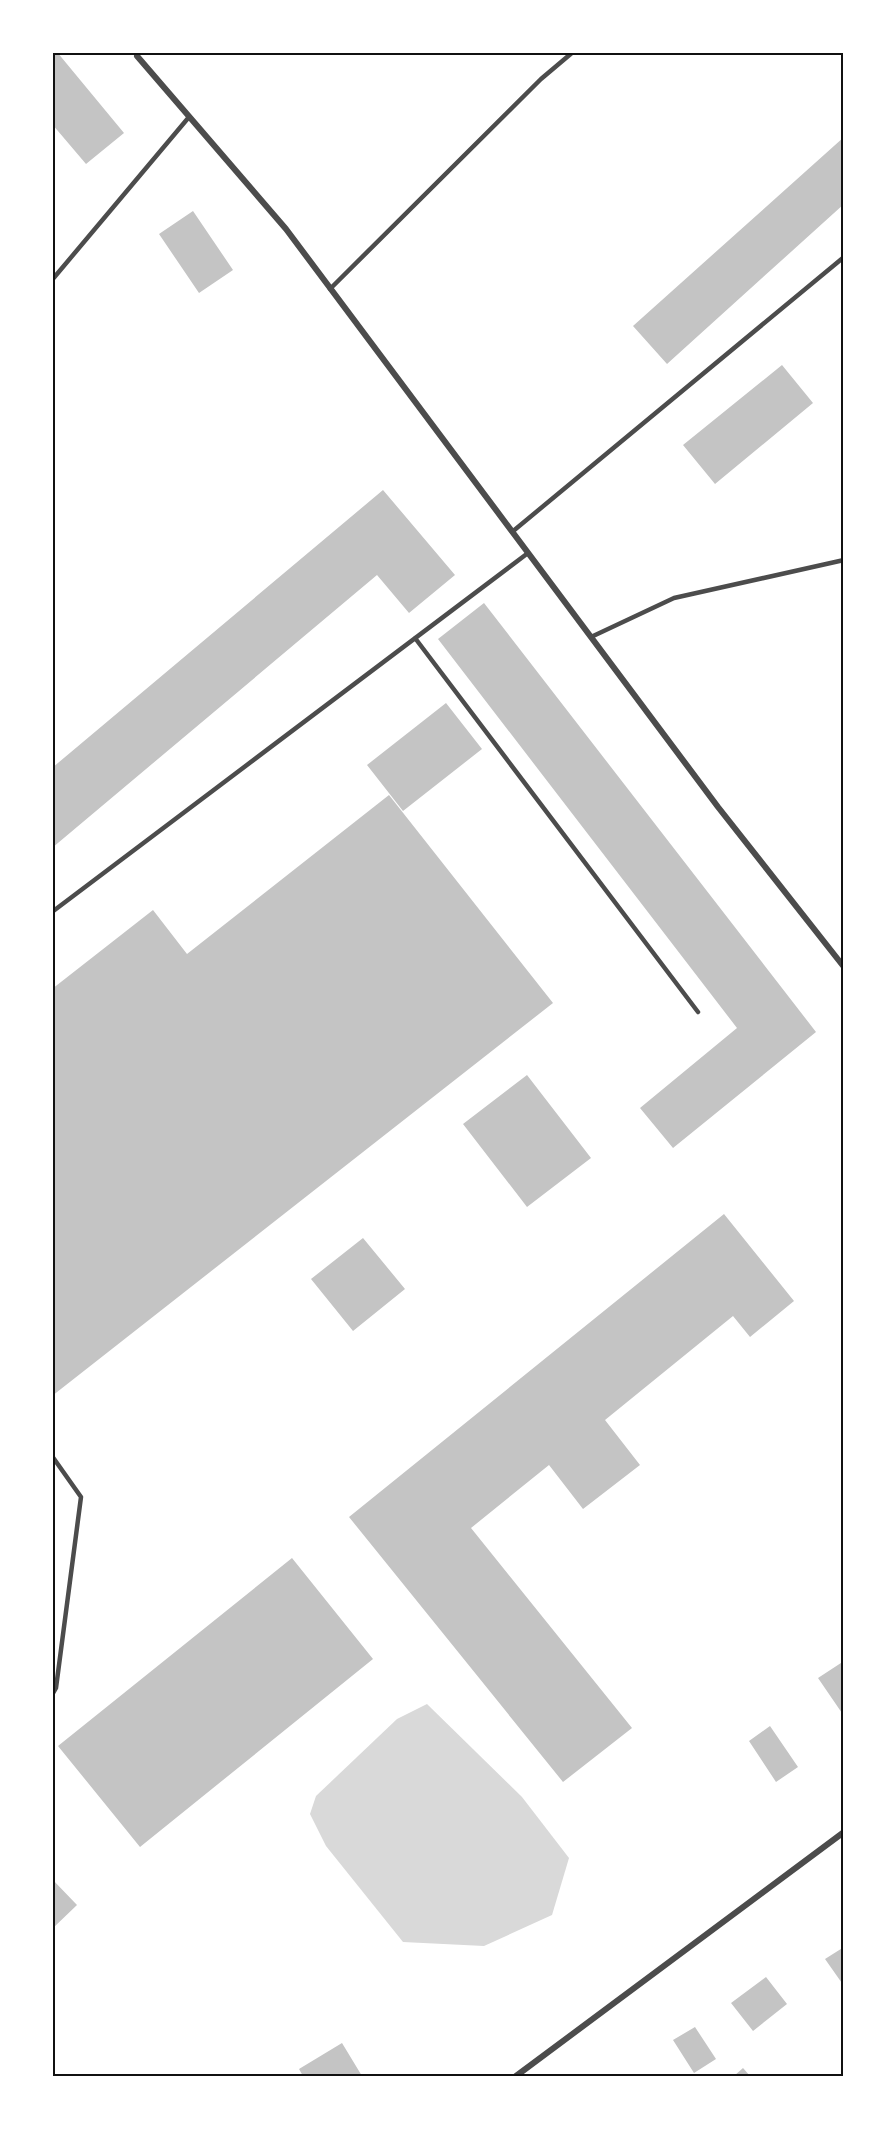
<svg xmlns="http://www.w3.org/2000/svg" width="896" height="2129" viewBox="0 0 896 2129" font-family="Inter,sans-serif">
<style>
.water{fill:#d9d9d9}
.building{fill:#c4c4c4}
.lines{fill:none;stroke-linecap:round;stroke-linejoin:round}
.service{stroke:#4c4c4c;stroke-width:4.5}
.minor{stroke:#4c4c4c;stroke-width:6}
.neatline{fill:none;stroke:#111;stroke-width:2}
</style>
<rect width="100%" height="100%" fill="#fff"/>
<path class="water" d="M427,1704l95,93 47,61 -17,57 -68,31 -81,-4 -77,-96 -16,-32 6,-18 81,-77z"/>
<path class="building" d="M52,52h5l67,81 -38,31 -34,-40z
M844,137v67l-177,160 -34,-38z
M193,211l40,59 -34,23 -40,-59z
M782,365l31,38 -98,81 -32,-39z
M383,490l72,85 -46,38 -32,-38 -325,273v-80z
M484,603l332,429 -143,116 -33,-40 97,-80 -299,-389z
M446,703l36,46 -79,62 -36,-46z
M389,795l164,208 -501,393v-407l101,-79 34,44z
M527,1075l64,83 -64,49 -64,-83z
M724,1214l70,87 -44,36 -17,-21 -128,104 35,45 -57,44 -34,-44 -78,63 161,200 -69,54 -214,-265z
M363,1238l42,51 -52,42 -42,-52z
M292,1558l81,101 -233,188 -82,-101z
M844,1661v55l-26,-38z
M770,1726l28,41 -22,15 -27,-41z
M52,1879l25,26 -25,24z
M844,1947v39l-19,-27z
M766,1977l21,27 -34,27 -22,-28z
M695,2027l21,32 -22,14 -21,-33z
M342,2043l20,33h-59l-4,-7z
M743,2068l7,8h-16z"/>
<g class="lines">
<path class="service" d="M52,280l137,-163
M330,289l211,-210 32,-27
M512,532l332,-275
M591,637l83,-39 170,-38
M415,638l283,374
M52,912l476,-359
M52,1456l29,41 -25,191 -4,7"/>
<path class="minor" d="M137,56l149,173 432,578 126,160
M516,2076l328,-244"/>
</g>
<rect width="896" height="2129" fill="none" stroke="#ffffff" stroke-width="108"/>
<rect x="54" y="54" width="788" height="2021" class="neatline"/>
</svg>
